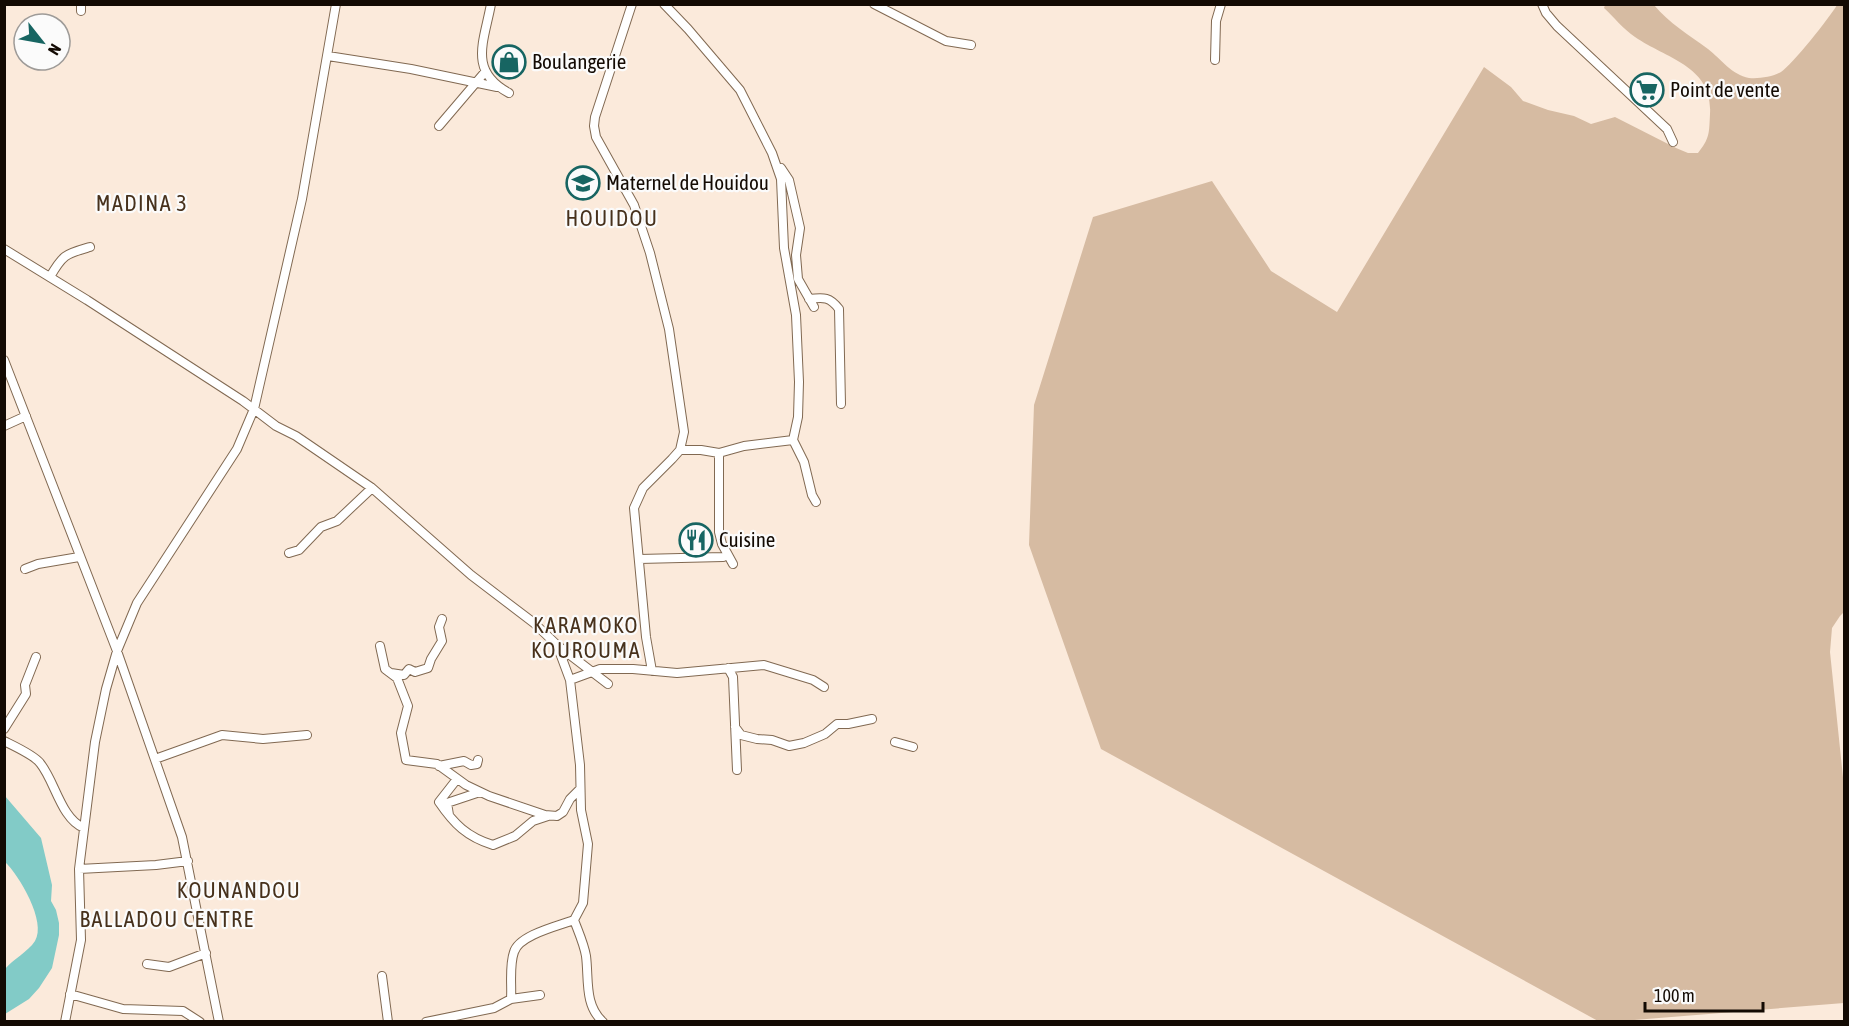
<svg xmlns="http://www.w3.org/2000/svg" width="1849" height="1026" viewBox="0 0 1849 1026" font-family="'Asap Condensed',sans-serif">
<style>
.green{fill:#d6bba2}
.water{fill:#82cbc7}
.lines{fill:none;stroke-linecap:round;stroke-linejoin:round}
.street-casing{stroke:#816952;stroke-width:10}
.street{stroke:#fff;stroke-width:8}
.labels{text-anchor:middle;stroke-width:4.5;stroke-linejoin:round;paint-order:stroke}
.poi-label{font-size:21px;fill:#130a03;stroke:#fbfbfb;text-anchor:start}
.neighbourhood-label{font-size:22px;letter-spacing:1.5px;fill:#47311c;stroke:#fbfbfb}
</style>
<rect width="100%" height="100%" fill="#fbeadb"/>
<path class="green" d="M1605,5h49c15,18 35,30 54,44 13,10 24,26 41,29 9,1 24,-1 32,-6 11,-7 49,-55 56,-67h7v607l-4,4 -8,12 -2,24 14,135v216l-222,18h-24l-497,-272 -72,-204 5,-140 59,-188 119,-36 59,90 66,41 147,-245 27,20 12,14 25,9 26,6 17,8 24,-7 61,31 12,5h10c12,-15 11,-20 12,-39 3,-48 -43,-55 -75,-77 -12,-8 -21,-20 -31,-29z"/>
<path class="water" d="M5,796l36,42 11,47 -1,16 5,9 3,13v12l-7,33 -13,20 -10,11 -24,15v-45c8,-10 23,-17 30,-28 12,-19 -16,-66 -30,-79z"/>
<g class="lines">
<g class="street-casing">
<path id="street" d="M81,4v7
M491,4c-7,38 -23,67 18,89
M632,4l-37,113 -1,9 2,11 38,68 16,48 19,76 15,103 -4,18 -8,9 -29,29 -9,20 12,129 6,34
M664,4l24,25 52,61 32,63 9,26 3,69 12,67 3,67 -1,35 -5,23 11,22 8,33 4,7
M874,4l72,37 25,4
M1542,4l4,9 11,13 110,103 6,13
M328,56l83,13 86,18
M1215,60l1,-39 5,-17
M439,126l46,-54
M781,168l8,12 11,48 -4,27 2,24 16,28
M4,249l83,51 156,101 33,25 20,10 76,52 99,87 63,48 23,22 13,35 10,85 1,45 7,34 -5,59 -9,17c-16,6 -55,15 -60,32 -5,14 -2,33 -3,47
M50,277c13,-23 16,-23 40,-30
M809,299c15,-2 21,-2 30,10l2,95
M4,360l113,291 65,186 37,185
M4,426l22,-10
M680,450h21l18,3 25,-7 49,-6
M719,453v79l3,12 11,20
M289,553l10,-3 22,-23 16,-6 35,-33
M639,559l84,-2
M25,569l13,-5 41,-7
M557,645l51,39
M380,646l5,23 12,9 11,28 -7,27 5,27 31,4 29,21 23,11 56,19 12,1 6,-4 7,-13 10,-10
M728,668l5,9 4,93
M391,673l13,2 5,-6 6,3 13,-4 3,-9 11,-18 -3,-14 3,-8
M570,680l30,-11h33l44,4 87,-8 49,15 11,7
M735,727l6,8 16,4 15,1 17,6 15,-3 21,-9 12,-10h11l24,-5
M4,729l22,-35 -1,-9 11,-28
M4,741c10,5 30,14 36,22 15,18 21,56 44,65
M895,742l18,5
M155,759l67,-24 41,4 44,-4
M439,766l25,-5 7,4 6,-1 1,-4
M457,779l-18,23c15,22 28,35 54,43l22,-9 18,-15 15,-5
M449,815l-2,-12 33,-11
M79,869l77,-4 32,-4
M574,920c4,11 10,24 12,36 3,23 -2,49 17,66
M147,964l22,3 37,-14
M382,976l6,46
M70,994l53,15 60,2 17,11
M65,1022l16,-82 -2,-71 16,-127 11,-53 11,-38 20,-48 100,-154 17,-40 48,-210 34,-195
M426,1022l68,-14 17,-9 29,-4"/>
</g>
<use href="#street" class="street"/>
</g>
<defs>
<g id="shop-ring" transform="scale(1.725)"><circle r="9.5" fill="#fbfbfb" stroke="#176562" stroke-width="1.5"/><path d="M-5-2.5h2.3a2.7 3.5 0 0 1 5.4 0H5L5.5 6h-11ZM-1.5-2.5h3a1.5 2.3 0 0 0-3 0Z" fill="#176562"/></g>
<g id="supermarket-ring" transform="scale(1.725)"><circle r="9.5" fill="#fbfbfb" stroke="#176562" stroke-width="1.5"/><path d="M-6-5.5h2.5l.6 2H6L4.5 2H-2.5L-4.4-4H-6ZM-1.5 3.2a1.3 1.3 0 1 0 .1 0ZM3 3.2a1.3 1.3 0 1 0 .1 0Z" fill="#176562"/></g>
<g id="school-ring" transform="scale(1.725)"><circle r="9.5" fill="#fbfbfb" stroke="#176562" stroke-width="1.5"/><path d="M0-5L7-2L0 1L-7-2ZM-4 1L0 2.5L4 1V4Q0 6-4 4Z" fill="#176562"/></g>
<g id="restaurant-ring" transform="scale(1.725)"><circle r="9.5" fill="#fbfbfb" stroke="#176562" stroke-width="1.5"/><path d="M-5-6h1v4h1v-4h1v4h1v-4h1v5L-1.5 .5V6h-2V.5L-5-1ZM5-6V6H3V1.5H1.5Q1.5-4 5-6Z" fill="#176562"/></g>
</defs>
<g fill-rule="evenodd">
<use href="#shop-ring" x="509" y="62"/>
<use href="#supermarket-ring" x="1647" y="90"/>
<use href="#school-ring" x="583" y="183"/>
<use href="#restaurant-ring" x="696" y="540"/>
</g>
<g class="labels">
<g class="poi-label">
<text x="532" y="69">Boulangerie</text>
<text x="1670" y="97">Point de vente</text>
<text x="606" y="190">Maternel de Houidou</text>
<text x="719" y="547">Cuisine</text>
</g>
<g class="neighbourhood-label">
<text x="142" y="211">MADINA 3</text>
<text x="612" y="226">HOUIDOU</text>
<text x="586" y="633">KARAMOKO<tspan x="586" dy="25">KOUROUMA</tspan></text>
<text x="239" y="898">KOUNANDOU</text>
<text x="167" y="927">BALLADOU CENTRE</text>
</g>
</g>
<rect width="1849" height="1026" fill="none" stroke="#130a03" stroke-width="12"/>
<g transform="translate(42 42) rotate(121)"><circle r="28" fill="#fbfbfb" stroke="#9e9b98" stroke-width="1.5"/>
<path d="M0-4.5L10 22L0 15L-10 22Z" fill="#176562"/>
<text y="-9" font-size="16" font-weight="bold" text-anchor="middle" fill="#130a03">N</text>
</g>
<path d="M1645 1002v9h118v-9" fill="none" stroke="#130a03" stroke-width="3"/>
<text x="1654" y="1002" font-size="18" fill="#130a03" stroke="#fbfbfb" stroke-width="4.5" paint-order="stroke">100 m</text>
</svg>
